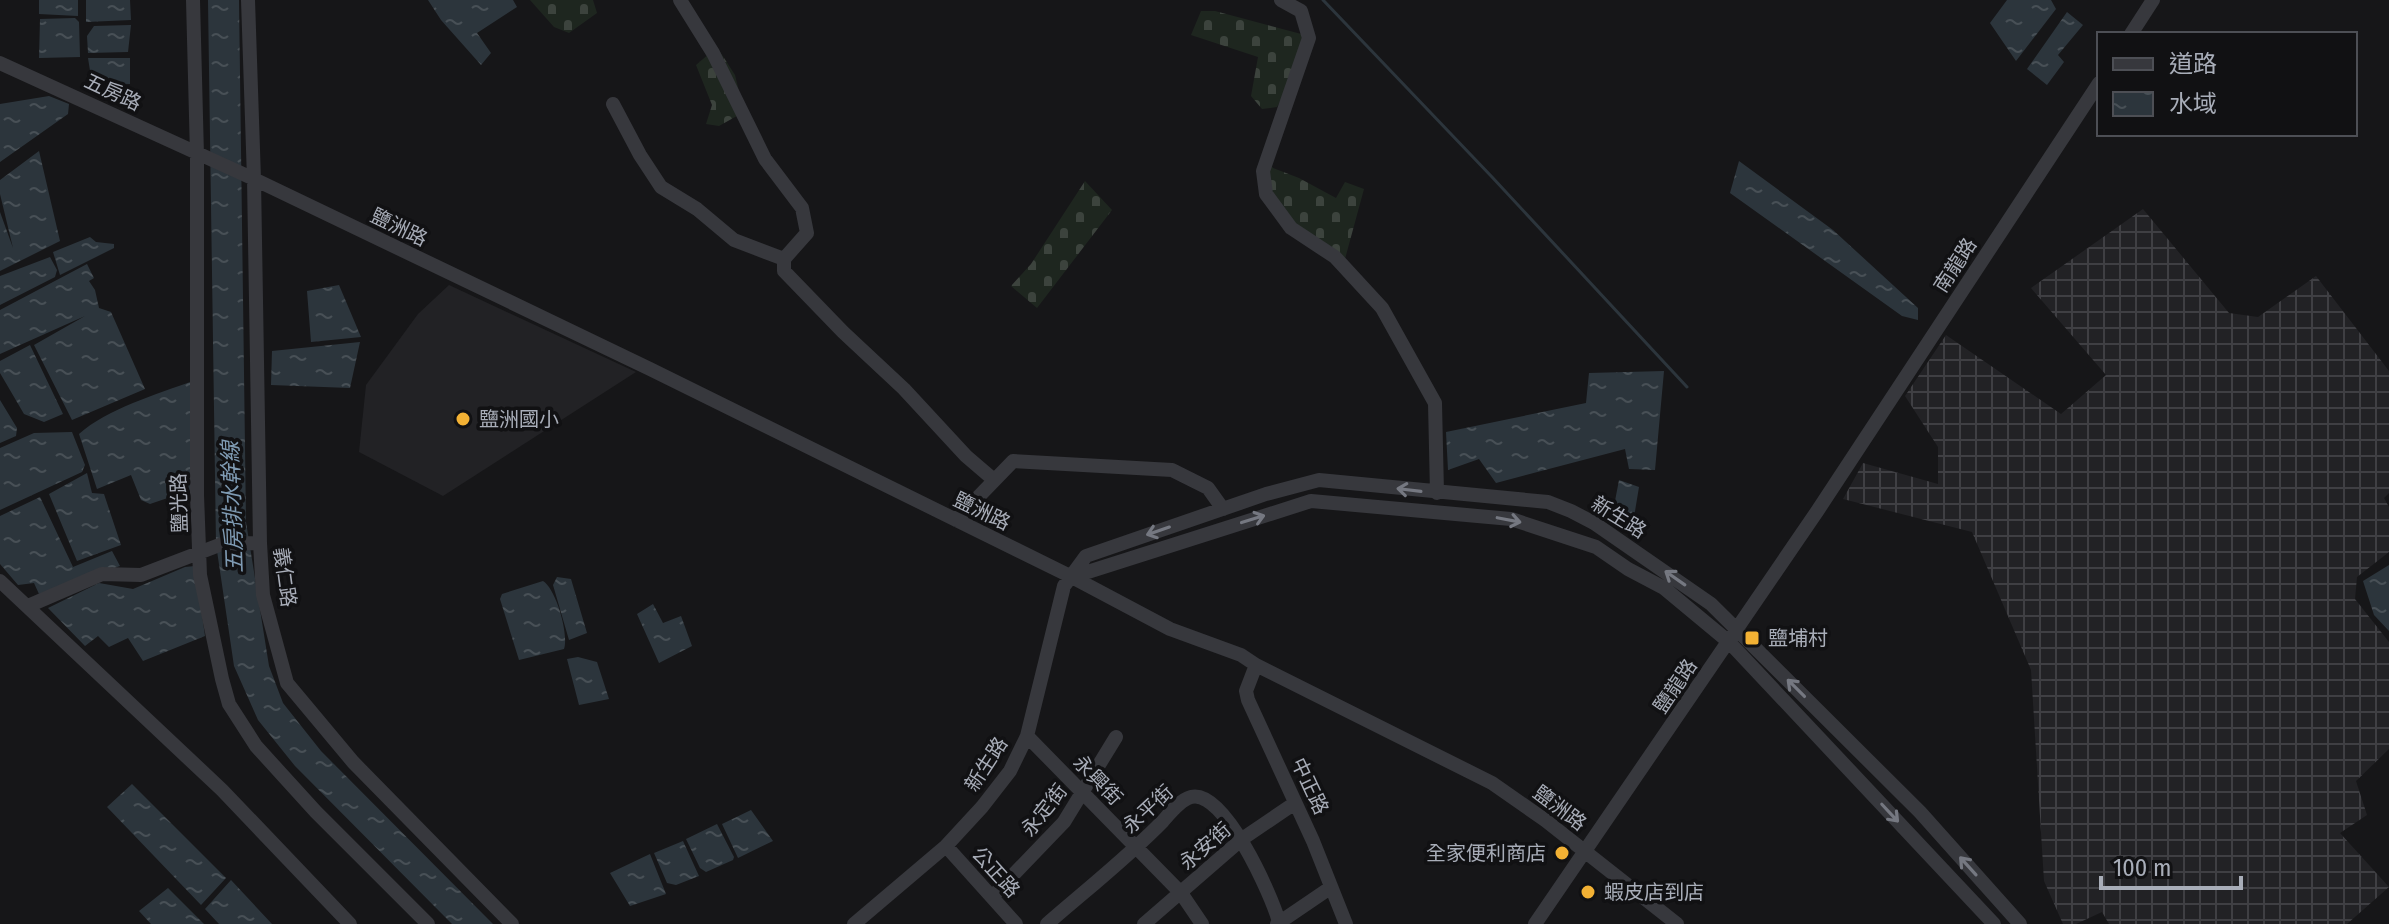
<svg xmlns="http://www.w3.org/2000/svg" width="2389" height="924" viewBox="0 0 2389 924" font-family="'Fira Sans Condensed','Noto Sans TC',sans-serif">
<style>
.built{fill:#222225}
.industrial{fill:url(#industrial-grid)}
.cemetery{fill:url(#cemetery-stones)}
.water{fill:url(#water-ripples)}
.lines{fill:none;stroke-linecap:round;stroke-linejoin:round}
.stream{stroke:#2c353c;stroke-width:3}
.minor{stroke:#37383d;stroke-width:14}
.oneway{stroke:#757881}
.poi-dot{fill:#f2b134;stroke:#111113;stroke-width:3}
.labels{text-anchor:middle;stroke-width:7;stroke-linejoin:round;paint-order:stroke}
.street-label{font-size:20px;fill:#a8adb8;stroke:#111113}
.poi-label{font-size:20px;fill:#a8adb8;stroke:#111113;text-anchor:start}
.water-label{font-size:22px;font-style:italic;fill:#7f9bb3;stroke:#111113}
</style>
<defs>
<pattern id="industrial-grid" width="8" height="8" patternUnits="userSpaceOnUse" patternTransform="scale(2)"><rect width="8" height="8" fill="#222225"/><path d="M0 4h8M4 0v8" fill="none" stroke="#3f3f43"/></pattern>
<pattern id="cemetery-stones" width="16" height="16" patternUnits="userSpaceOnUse" patternTransform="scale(2)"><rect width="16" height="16" fill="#1e261f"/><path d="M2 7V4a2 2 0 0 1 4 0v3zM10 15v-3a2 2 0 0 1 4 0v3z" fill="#3c433d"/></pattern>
<pattern id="water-ripples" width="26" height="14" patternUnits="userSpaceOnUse" patternTransform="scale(2)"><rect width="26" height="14" fill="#2c353c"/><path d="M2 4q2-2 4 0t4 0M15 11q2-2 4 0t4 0" fill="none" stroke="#485056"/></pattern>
</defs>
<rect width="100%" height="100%" fill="#161618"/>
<path class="built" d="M449,285l187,87 -193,124 -84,-44 7,-67 52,-71z"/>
<path class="industrial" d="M2143,209l86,104 29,4 58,-41 73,95v122l-5,5 5,9v45l-32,25 -2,22 34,43v107l-33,32 11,34 -27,18 49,54 -42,37h-238l-7,-12 -26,12h-13l-19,-43 -13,-211 -59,-138 -129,-33 20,-36 75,21v-37l-33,-51 41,-61 115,79 45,-39 -75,-87z"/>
<path class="cemetery" d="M530,0h63l4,13 -28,20 -15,-6z
M1201,11h14l90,24 -7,32 -21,40 -15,2 -11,-13 7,-39 -67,-22z
M717,47l18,28 9,37 -25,14 -13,-2 6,-19 -16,-40z
M1264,155l9,13 26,10 37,20 9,-16 19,7 -22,81 -79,-76z
M1085,181l27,29 -75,98 -26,-22 20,-22z"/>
<path class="water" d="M39,0h39v16l-39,-2z
M86,0h44l1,20 -45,2z
M208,0h31l7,522 23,144 14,37 38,48 172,173h-41l-157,-158 -37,-46 -24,-54 -18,-122z
M428,0h85l4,7 -40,26 14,20 -10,12 -40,-45z
M2007,0h44l5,9 -40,52 -26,-38z
M2067,12l16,13 -25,30 6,7 -17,23 -20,-16z
M75,18l4,4 1,35 -41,1 1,-39z
M131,25l-3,27 -40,1 -1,-17 7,-10z
M88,58h42v26l-38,-1z
M49,96l20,8 -1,10 -68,48v-58z
M39,151l21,90 -60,30v-59l13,36 -13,-54v-14z
M1739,161l94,69 85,78v12l-16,-4 -172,-123z
M90,237l6,5 18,2v4l-54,27 -7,-23z
M50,257l7,13 -2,7 -55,28v-29z
M87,264l7,14 -5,3 6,9 4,18 12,4 34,77 -73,31 -38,-75 51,-29 -85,38v-44z
M339,285l22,52 -50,5 -4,-51z
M360,342l-10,46 -79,-3 1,-34z
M30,345l33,69 -19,8 -20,-8 -24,-41v-12z
M1664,371l-9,99 -26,-1 -4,-20 -129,34 -17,-24 -31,11 -2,-38 140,-29 3,-30z
M193,381l4,107 -47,16 -9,-4 -10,-25 -34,14 -18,-55c28,-25 78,-40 114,-53z
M0,400l17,28 -1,8 -16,7z
M72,432l13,33 -3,7 -82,38v-62l34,-15z
M87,473l5,20 12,1 17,51 -44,16 -28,-67z
M1619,480l20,7 -8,48 -20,-13z
M40,497l33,70 39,-16 8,15 -81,28 -5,-11 -16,2 -18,-21v-48z
M2389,565v66l-15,-16 -11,-34z
M195,566l10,70 -62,25 -15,-23 -19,9 -11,-11 -13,10 -37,-38 51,-25 34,6 52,-22z
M557,577l14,2 16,54 -18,7 -16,-55z
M543,581c13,8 26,53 21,68l-45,11 -19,-61 2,-5z
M653,604l10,19 18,-7 11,30 -33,17 -22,-49z
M578,657l19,5 12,37 -30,6 -12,-46z
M132,784l94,94 -25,27 -94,-98z
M751,810l22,31 -35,17 -16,-34z
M717,824l17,33 -1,3 -27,12 -6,-4 -14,-29z
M683,841l16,35 -23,9 -9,-2 -13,-30z
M650,854l16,40 -36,12 -20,-33z
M231,880l41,44h-53l-14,-15z
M168,888l36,36h-53l-12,-13z"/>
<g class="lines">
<path class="stream" d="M1323,0l169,177 195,210"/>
<path class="minor" d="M193,0l4,155v340l3,80 22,104 7,25 27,42 60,66 112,112
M248,0l6,179 6,364 3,52 24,88 66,79 159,162
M680,0l33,53 52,106 37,49 5,25 -23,26v12l59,61 61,57 62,67 28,24
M1281,0l20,11 8,27 -46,133 3,23 25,34 44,29 47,51 53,95 2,90
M2131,34l22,-34
M0,63l254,116 396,190 422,208 98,52 71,26 15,10 236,118 53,37 132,104
M613,104l27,51 21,32 36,22 37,31 50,19
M956,520l57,-59 159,9 36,18 15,21
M1072,577l239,-76 200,18 85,28 32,22 36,19 65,54 265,282
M0,581l222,209 128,134
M28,606l74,-32 39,1 81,-31 38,-1
M1256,665l-10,26 2,9 65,141 33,83
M1027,736l154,157 21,31
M946,846l70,78
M992,897l72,-75 52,-85
M854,924l92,-78 36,-39 28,-36 17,-35 37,-150 22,-30 180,-62 53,-14 229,22 23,9 23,12 117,81 209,208 100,112
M1047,924c39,-34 80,-66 116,-103 7,-8 17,-21 28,-24 33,-9 81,99 88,125
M1144,924l98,-85 53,-36
M1277,924l53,-36
M1535,924l283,-414 281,-427"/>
</g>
<defs><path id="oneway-shaft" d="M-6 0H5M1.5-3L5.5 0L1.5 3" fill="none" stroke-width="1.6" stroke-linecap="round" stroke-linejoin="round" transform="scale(2)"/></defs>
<g class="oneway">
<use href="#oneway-shaft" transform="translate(1409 490) rotate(-173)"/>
<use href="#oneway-shaft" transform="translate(1253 519) rotate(-17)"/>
<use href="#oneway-shaft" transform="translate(1509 520) rotate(11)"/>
<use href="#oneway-shaft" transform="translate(1158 531) rotate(161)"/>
<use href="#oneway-shaft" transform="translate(1675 578) rotate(-145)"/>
<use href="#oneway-shaft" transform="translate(1796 688) rotate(-135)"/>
<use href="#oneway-shaft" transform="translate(1890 813) rotate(47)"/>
<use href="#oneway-shaft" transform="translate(1968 866) rotate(-132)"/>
</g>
<g class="poi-dot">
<circle cx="463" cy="419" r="8"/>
<rect x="1744" y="630" width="16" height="16" rx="4"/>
<circle cx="1562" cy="853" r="8"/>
<circle cx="1588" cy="892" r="8"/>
</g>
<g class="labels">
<g class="street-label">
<text transform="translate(113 92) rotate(25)" y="7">五房路</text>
<text transform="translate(399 227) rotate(26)" y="7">鹽洲路</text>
<text transform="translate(1955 265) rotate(-57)" y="7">南龍路</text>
<text transform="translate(179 503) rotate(-92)" y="7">鹽光路</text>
<text transform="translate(982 511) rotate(26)" y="7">鹽洲路</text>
<text transform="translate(1619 517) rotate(32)" y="7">新生路</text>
<text transform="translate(285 577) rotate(82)" y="7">義仁路</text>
<text transform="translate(1675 686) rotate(-56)" y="7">鹽龍路</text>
<text transform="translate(986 764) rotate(-57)" y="7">新生路</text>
<text transform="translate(1098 780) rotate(46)" y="7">永興街</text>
<text transform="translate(1310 786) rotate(65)" y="7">中正路</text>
<text transform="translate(1560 808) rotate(37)" y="7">鹽洲路</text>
<text transform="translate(1148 809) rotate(-43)" y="7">永平街</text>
<text transform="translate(1044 810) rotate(-52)" y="7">永定街</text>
<text transform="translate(1205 846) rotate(-41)" y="7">永安街</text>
<text transform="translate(996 872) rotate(48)" y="7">公正路</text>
</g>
<g class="poi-label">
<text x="479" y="426">鹽洲國小</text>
<text x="1768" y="645">鹽埔村</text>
<text x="1546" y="860" text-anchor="end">全家便利商店</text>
<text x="1604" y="899">蝦皮店到店</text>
</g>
<g class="water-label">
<text transform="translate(232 507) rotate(-92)" y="8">五房排水幹線</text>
</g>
</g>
<rect x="2097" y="32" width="260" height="104" fill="#111113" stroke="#4d4f55" stroke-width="2"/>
<rect x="2113" y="58" width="40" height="12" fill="#37383d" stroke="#4d4f55" stroke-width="2"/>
<text x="2169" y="72" font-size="24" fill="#a8adb8">道路</text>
<rect x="2113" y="92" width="40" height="24" fill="url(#water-ripples)" stroke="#4d4f55" stroke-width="2"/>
<text x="2169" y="112" font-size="24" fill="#a8adb8">水域</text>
<path d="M2101 876v12h140v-12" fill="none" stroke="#a8adb8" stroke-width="4"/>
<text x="2113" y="876" font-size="24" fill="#a8adb8" stroke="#111113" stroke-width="6" paint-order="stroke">100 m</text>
</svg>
